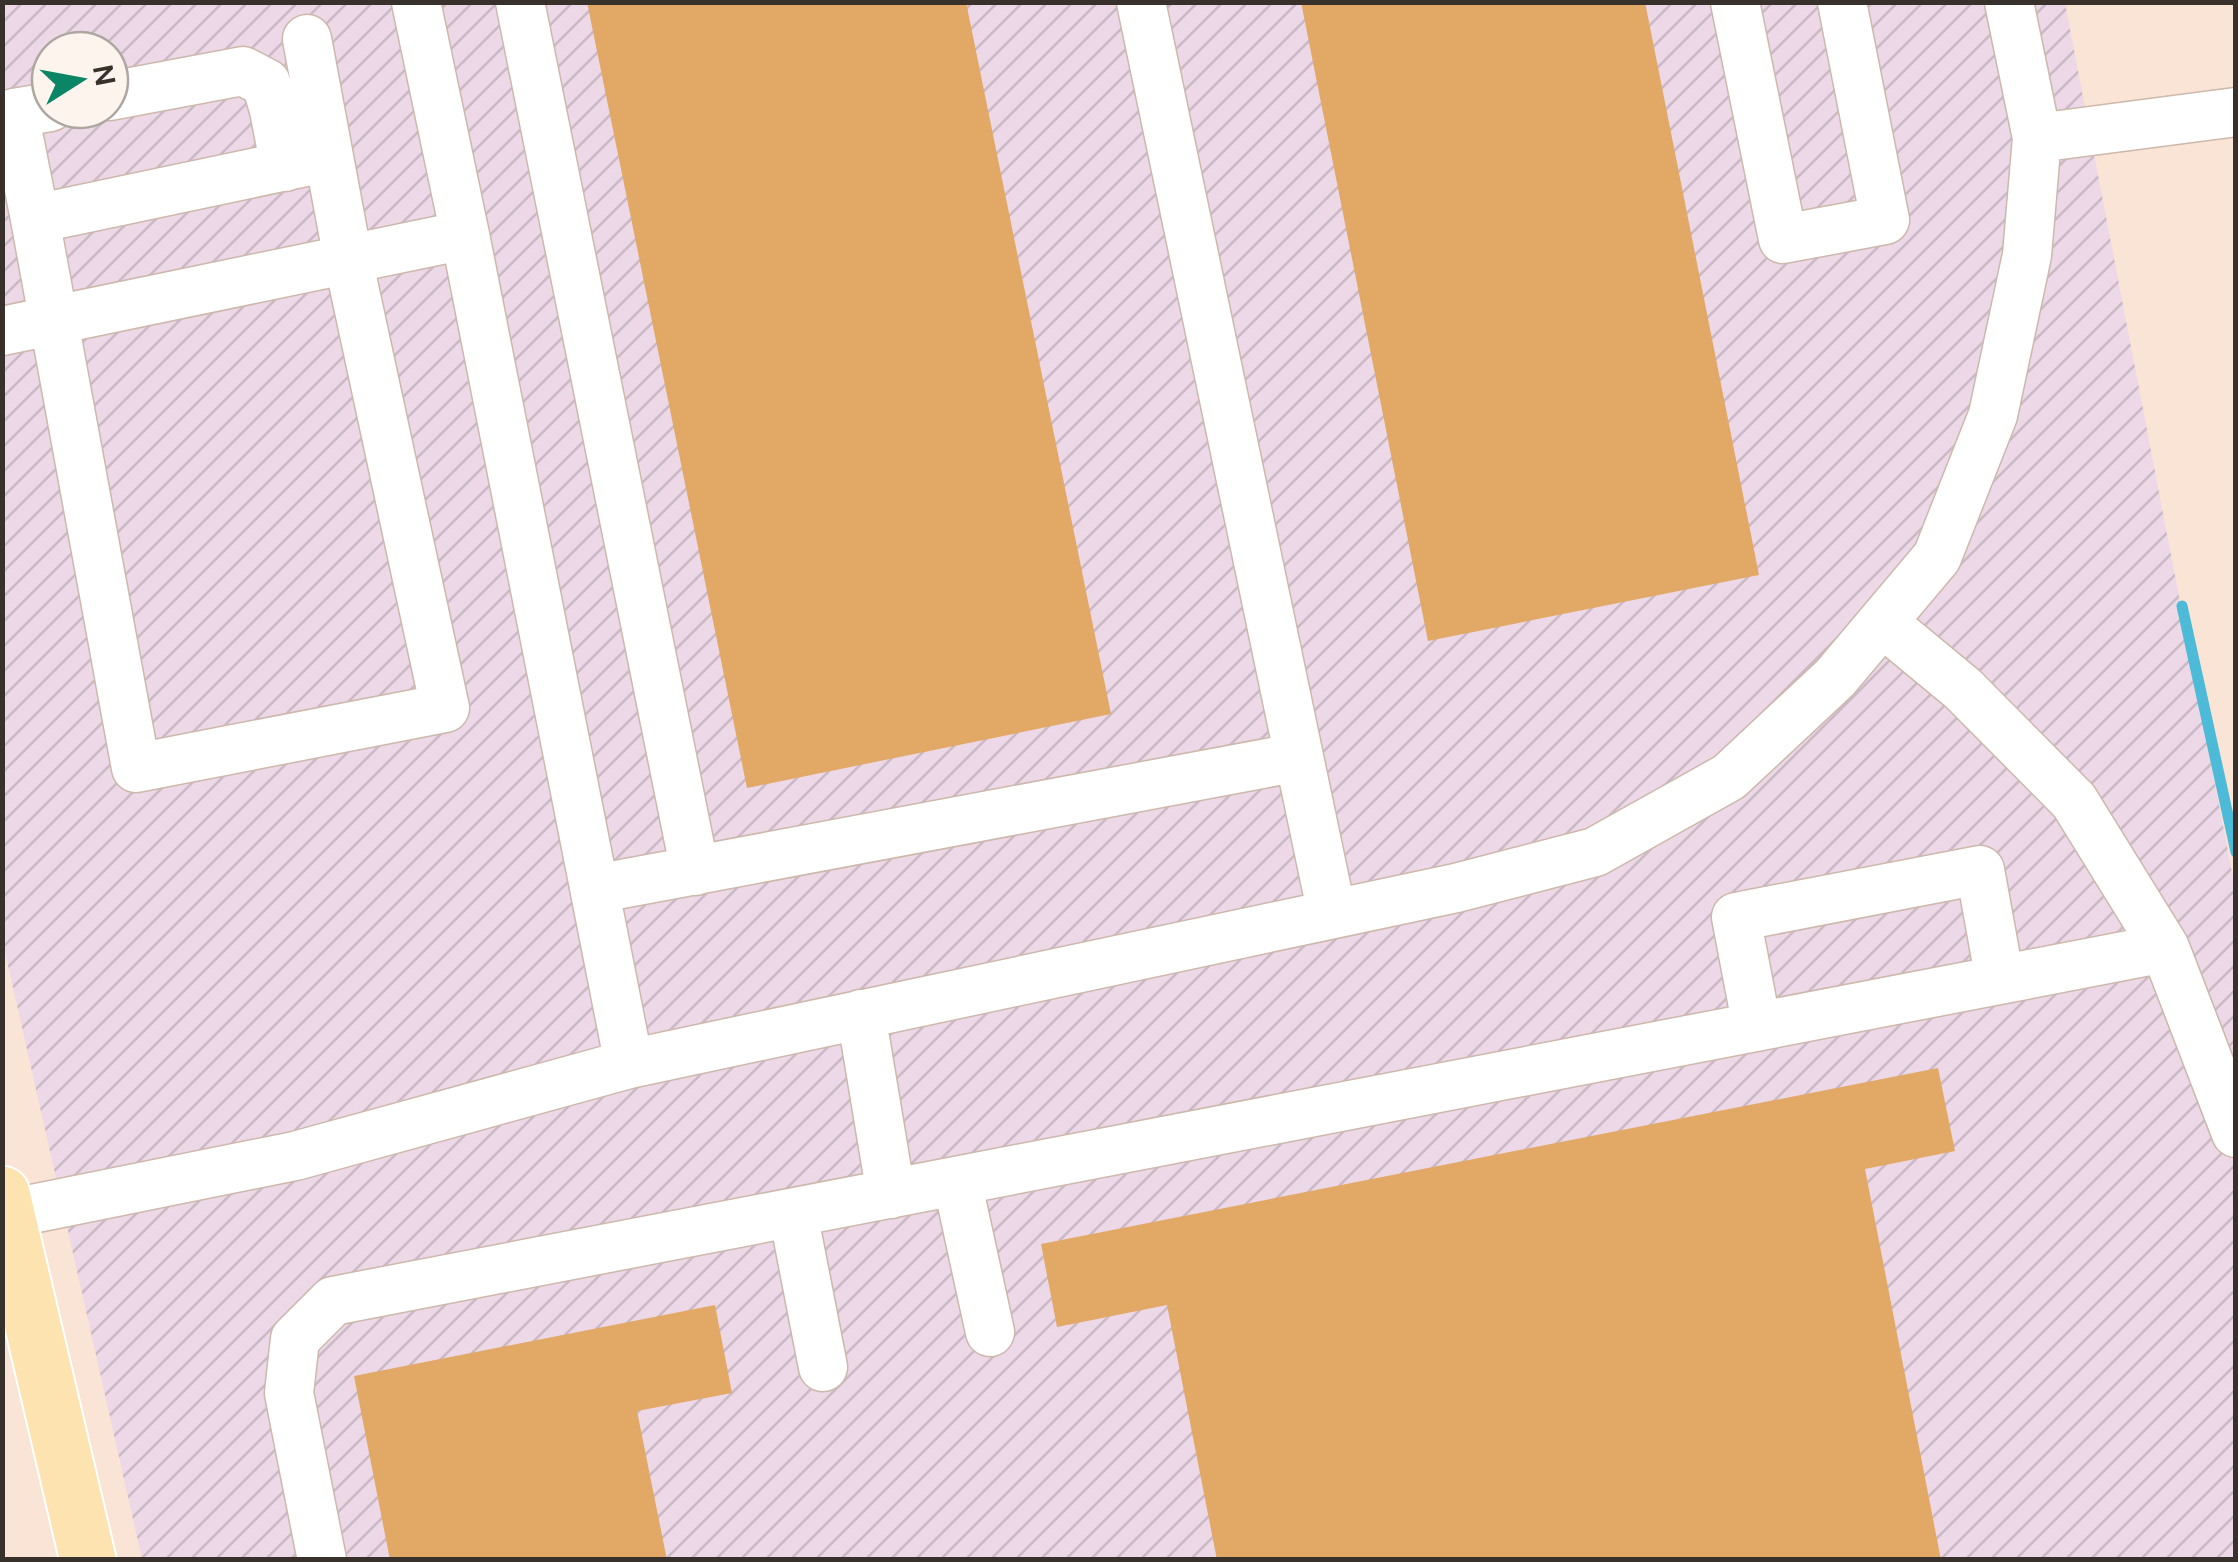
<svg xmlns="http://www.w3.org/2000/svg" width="2238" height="1562" viewBox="0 0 2238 1562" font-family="'DM Sans',sans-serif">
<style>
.industrial{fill:url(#industrial-furrows);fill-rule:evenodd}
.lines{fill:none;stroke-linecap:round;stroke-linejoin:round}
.stream{stroke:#4dbad8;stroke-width:11}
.building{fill:#e1a866}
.minor-casing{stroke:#cdb8ab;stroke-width:51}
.major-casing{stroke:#fff;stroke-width:59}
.minor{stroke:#fff;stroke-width:48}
.major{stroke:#fde3b0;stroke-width:55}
</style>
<defs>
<pattern id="industrial-furrows" width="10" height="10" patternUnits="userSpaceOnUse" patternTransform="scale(2.5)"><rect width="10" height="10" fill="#ecd8e7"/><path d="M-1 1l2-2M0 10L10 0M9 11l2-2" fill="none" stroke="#cbbac6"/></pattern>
</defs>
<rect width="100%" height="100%" fill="#fae4d6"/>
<path class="industrial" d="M2,3h2063l170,885v671h-2093l-139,-616zM50,50h60v60h-60z"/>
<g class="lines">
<path class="stream" d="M2182,606l54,246"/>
</g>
<path class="building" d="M587,2h379l145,712 -364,74z
M1301,2h344l114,573 -331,66z
M1938,1068l17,83 -90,18 76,391h-724l-50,-255 -110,22 -16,-83z
M715,1305l17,88 -95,18 30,149h-277l-36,-184z"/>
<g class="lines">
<g class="minor-casing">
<path id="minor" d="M520,2l175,869
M1141,2l158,755
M1735,2l48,237 102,-19 -43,-218
M307,39l22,118
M110,96l133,-25 23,12 8,27 11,57
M2037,138l199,-26
M329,157l19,102 97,449 -309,60 -101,-549z
M35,219l-21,-106 36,-6
M465,235l164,829
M2,331l463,-96 -49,-233
M1882,622l81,67 111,112 91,147 71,185
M595,889l704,-132 33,157
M861,1014l30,180
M1757,1027l-21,-110 244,-47 20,110
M957,1181l33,151
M793,1213l30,154
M2,1215l293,-59 334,-92 827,-176 139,-36 134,-75 106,-99 102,-121 56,-142 34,-160 10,-117 -28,-136
M322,1560l-33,-167 6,-54 38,-38 1832,-353"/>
</g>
<g class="major-casing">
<path id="major" d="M2,1194l86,366"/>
</g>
<use href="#minor" class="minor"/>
<use href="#major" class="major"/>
</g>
<rect width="2238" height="1562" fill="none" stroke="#38302b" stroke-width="10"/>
<g transform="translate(80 80) rotate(79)"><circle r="48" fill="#fdf4ee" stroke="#aea6a0" stroke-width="2.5"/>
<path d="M0-8L18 38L0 25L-18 38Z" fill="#0a8667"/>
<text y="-15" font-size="28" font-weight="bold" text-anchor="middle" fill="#38302b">N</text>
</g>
</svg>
